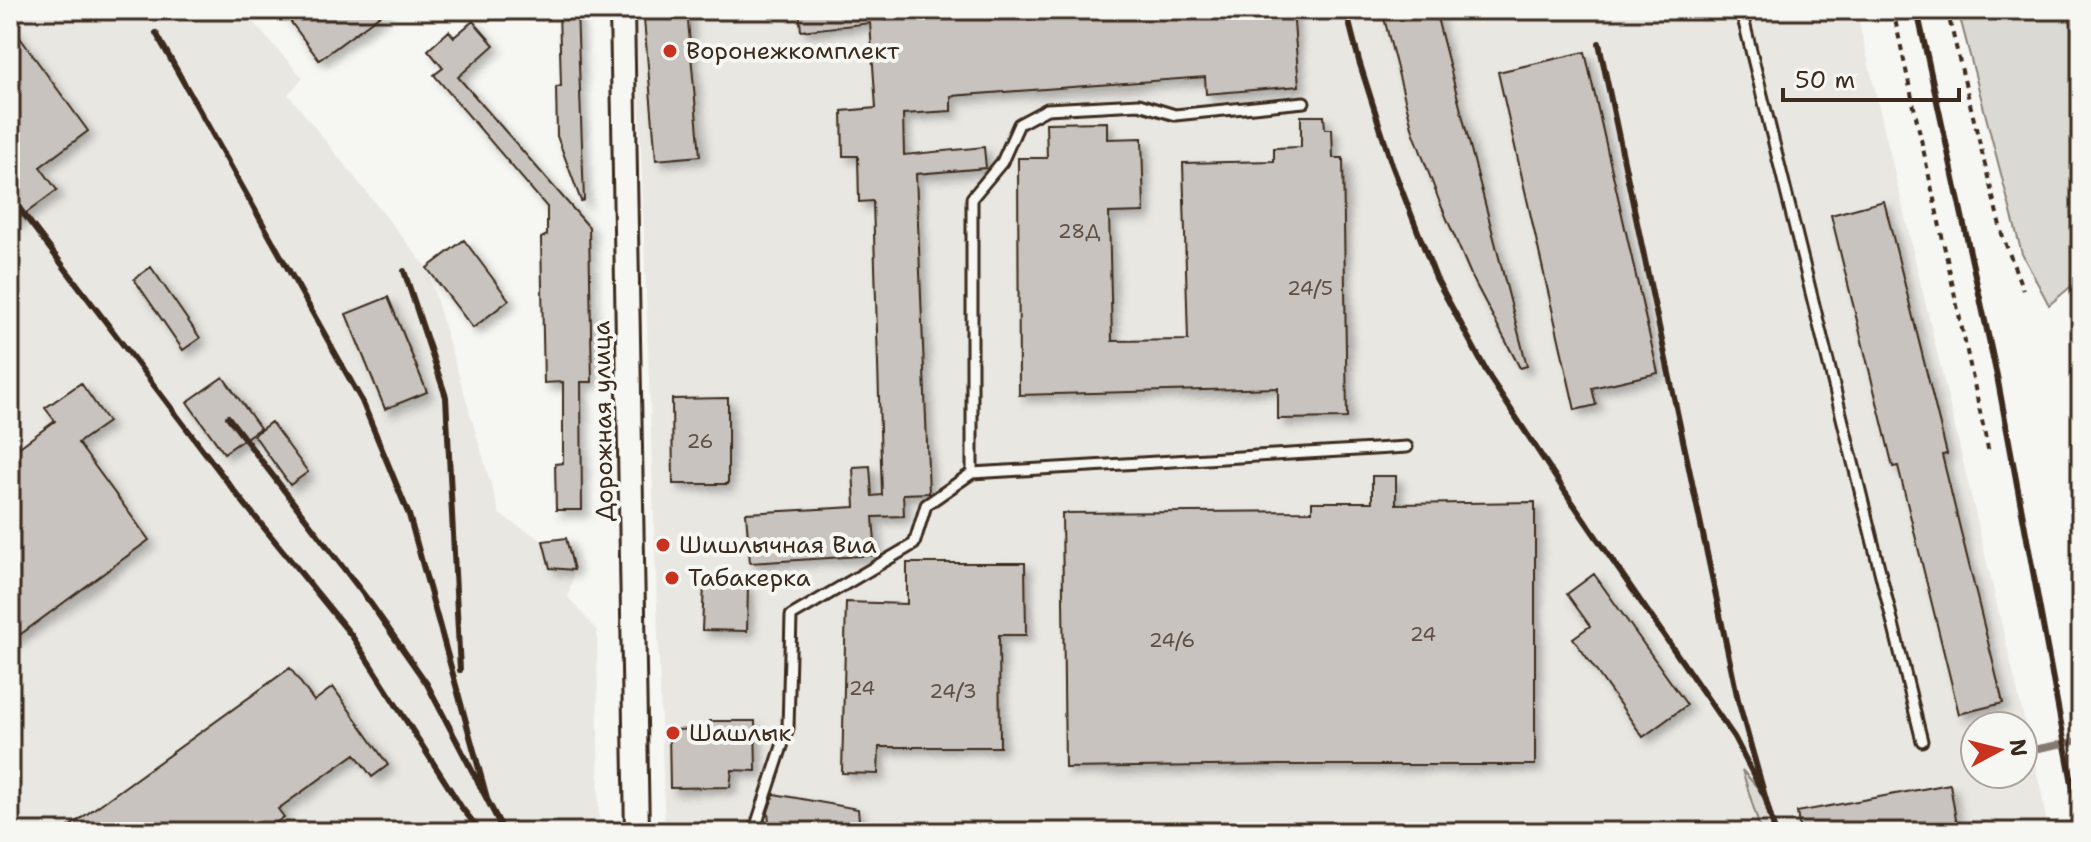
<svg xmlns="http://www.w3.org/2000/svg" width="2091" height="842" viewBox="0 0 2091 842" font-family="'Shantell Sans',sans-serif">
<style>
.built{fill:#e8e7e2;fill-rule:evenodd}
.green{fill:#dad9d3;stroke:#8a8278;stroke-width:2}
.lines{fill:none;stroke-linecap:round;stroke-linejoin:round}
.stream{stroke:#857a71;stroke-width:7}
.building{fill:#c8c3be;stroke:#3b2a1e;stroke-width:2;filter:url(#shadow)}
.service-casing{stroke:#3b2a1e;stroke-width:15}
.tertiary-casing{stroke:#3b2a1e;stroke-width:28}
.path{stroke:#3b2a1e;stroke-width:4;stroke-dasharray:6 6;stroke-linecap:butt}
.service{stroke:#f6f6f2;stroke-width:9}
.tertiary{stroke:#f6f6f2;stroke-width:22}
.rail{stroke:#3b2a1e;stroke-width:6}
.poi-dot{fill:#c8321e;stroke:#f6f6f2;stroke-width:3}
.labels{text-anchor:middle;stroke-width:8;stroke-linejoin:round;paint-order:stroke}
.number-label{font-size:20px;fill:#5e5046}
.poi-label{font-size:24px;fill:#3b2a1e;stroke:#f6f6f2;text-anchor:start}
.street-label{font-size:24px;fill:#3b2a1e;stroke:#f6f6f2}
</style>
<defs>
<filter id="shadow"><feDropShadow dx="6" dy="6" stdDeviation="4" flood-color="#0004"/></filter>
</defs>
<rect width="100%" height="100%" fill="#f6f6f2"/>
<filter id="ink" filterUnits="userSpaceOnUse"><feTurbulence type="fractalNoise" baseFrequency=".0125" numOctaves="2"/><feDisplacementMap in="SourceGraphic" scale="16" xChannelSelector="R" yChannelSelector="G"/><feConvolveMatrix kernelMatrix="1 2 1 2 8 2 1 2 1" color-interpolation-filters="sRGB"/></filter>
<g filter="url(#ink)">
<path class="built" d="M10,10h232l61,68 -15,16 139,174 73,247 43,26 23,-3 8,32 -6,27 29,34 2,201h-589z
M636,10h1220l186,785 6,37h-1383zM1975,726h48v48h-48z"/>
<path class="green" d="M1958,10h123v268l-32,27 -27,-51z
M1742,770l22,25 11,37h-14z"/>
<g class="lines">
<path class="stream" d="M2036,749l45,-9"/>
</g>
<path class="building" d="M282,10h105l-68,50z
M559,10h18l7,190 -3,1 -24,-65 -1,-49 5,-1z
M661,10h26l13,146 -44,4 -12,-141 17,-1z
M799,10h437l2,8 55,-8 6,76 -93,8 -1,-17 -254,19v15l-48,3 1,41 80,-8 2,21 -70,6 13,319 -26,1 1,22 -31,1 3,38 -126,8 -4,-50 109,-6 -2,-40 17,-1 2,30 10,-1 -9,-294 -14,1 -1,-46h-15l-1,-45 34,-3 -6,-85 -69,8z
M1382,10h53l92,356 -7,2 -48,-91 -32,-74 -27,-72z
M473,21l21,24 -36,32 131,150 3,155h-11l1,128h-26l-1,-46 8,-1v-81l-19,1 -3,-145 6,-3v-28l-113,-132 9,-7 -15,-18 21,-19 5,6z
M10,24l78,107 -48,36 17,23 -47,35z
M1585,52l73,321 -66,15 4,17 -21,5 -77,-338z
M1301,116h23l1,13h7l1,29h10l4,260 -69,1v-31l-259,7 -1,-237h29l-1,-35 61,-1v17l35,-1 2,74 -35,1 3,128 76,-1 -5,-177 91,-2v-13l27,-1z
M1884,201l63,253 -5,1 61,248 -44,11 -61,-248 -5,1 -62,-252z
M464,240l45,60 -36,28 -46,-60z
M151,267l49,71 -17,12 -49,-71z
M388,297l39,95 -42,17 -39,-95z
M223,377l37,51 -36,25 -37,-51z
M81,383l27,39 -30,21 71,97 -139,102v-188l45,-33 -10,-13z
M728,398v86h-55l-1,-85z
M271,422l37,50 -18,13 -36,-50z
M1372,476h24v28l139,-2v263h-254l-216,3 -3,-255 250,-2v-9h60z
M566,538l8,32 -24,-2 -7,-27z
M907,563h118l1,72h-27l1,112h-121l-1,27 -36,-1 4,-171 61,2z
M1594,574l93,131 -44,32 -70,-99 17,-12 -23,-32z
M704,583l44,2 -1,46 -45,-1z
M290,668l24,33 19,-14 55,78 -16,12 -17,-23 -77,55 6,8 -21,15h-201z
M710,721h45l1,50 -24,-1 -2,17 -60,1 -1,-58 42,-1z
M1950,784l8,48h-158l-3,-20z
M774,794l84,15 2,23h-90l-2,-20z"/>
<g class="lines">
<g class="service-casing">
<path id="service" d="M1741,10l181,731
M972,473v-275l30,-36 17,-38 28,-15 92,-5 36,11 129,-13
M754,832l34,-104 3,-112 123,-72 12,-39 46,-32 435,-26"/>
</g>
<g class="tertiary-casing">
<path id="tertiary" d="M622,10l15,822"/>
</g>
<path class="path" d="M1893,10l96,443
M1947,10l55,224 21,56"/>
<use href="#service" class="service"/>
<use href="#tertiary" class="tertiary"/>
<path class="rail" d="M1346,10l13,51 33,104 44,113 54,100 78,118 166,241 30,58
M1917,10l80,366 84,456
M156,33l206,368 47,114 78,283
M1599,43l139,657 37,132
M10,196l225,296 117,144 110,172 19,24
M404,271l42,126 14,273
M228,417l143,187 56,80 77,148"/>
</g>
</g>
<g class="poi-dot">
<circle cx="670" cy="51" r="8"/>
<circle cx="663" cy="545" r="8"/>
<circle cx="672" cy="578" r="8"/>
<circle cx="673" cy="733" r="8"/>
</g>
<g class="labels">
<g class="number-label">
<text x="1079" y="238">28Д</text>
<text x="1310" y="295">24/5</text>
<text x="700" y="448">26</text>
<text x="1423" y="641">24</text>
<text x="1172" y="647">24/6</text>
<text x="862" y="695">24</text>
<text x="953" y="698">24/3</text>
</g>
<g class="poi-label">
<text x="686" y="59">Воронежкомплект</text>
<text x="679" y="553">Шишлычная Виа</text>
<text x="688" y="586">Табакерка</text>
<text x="689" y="741">Шашлык</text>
</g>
<g class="street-label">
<text transform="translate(603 421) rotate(-91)" y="8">Дорожная улица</text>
</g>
</g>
<rect width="2091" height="842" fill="none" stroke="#f6f6f2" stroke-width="40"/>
<rect x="20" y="20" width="2051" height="802" fill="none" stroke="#3b2a1e" stroke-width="3" filter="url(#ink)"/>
<g transform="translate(1999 750) rotate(83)"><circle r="38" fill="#f6f6f2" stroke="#aba49d" stroke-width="2"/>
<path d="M0-6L14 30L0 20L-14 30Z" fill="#c8321e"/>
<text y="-12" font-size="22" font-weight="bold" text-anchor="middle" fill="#3b2a1e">N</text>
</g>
<path d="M1783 88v12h176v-12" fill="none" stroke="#3b2a1e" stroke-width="4"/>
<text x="1795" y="88" font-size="24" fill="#3b2a1e" stroke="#f6f6f2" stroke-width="6" paint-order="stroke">50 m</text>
</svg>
